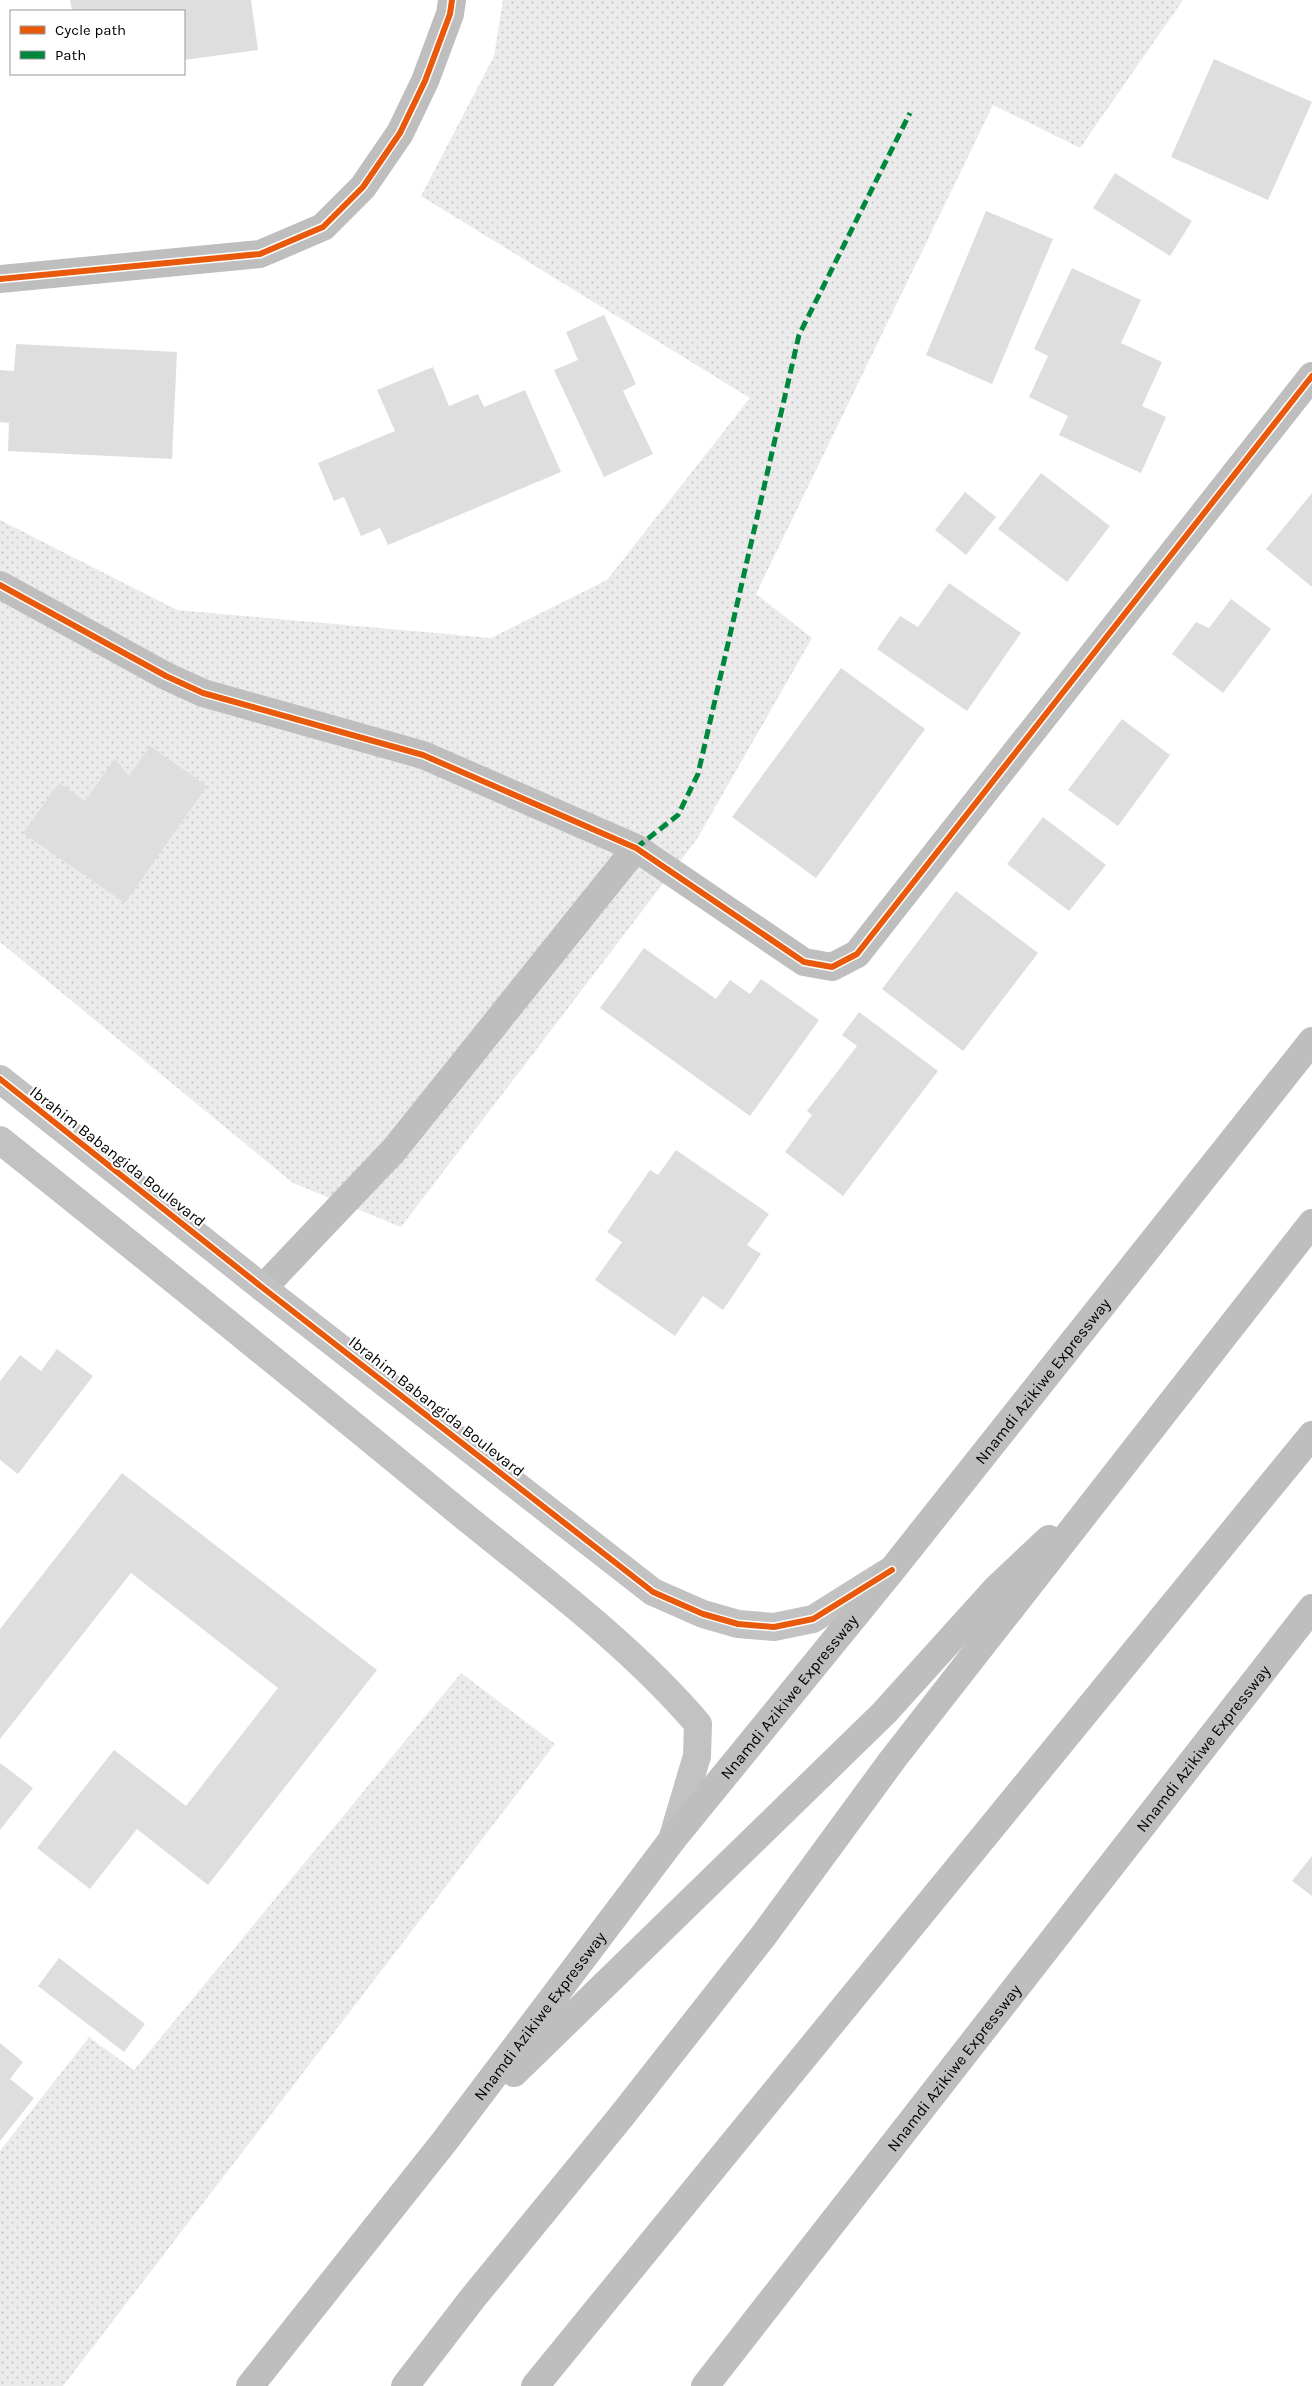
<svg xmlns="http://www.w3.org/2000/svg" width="1312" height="2386" viewBox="0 0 1312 2386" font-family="Karla,sans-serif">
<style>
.grass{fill:url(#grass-dots)}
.building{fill:#dedede}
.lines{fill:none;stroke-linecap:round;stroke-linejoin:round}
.street{stroke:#bebebe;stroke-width:28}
.secondary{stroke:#c2c2c2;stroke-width:28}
.highway{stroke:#bebebe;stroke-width:28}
.quiet{stroke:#00873e;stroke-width:5;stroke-dasharray:10 5;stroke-linecap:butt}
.cycleway-casing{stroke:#fff;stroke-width:9}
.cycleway{stroke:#e8590c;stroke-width:6}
.labels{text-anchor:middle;stroke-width:4;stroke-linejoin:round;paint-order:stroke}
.street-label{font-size:16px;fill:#000;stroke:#fff}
</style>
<defs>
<pattern id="grass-dots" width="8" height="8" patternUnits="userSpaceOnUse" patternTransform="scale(1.25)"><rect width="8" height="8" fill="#ebebeb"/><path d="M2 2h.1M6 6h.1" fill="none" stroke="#c8c8c8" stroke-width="1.8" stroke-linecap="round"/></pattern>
</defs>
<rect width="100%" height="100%" fill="#fff"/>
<path class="grass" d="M503,0h680l-103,148 -87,-43 -237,489 56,44 -115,201 -296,388 -108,-44 -293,-241v-422l177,90 314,28 116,-58 143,-182 -329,-202 73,-140z
M461,1673l94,71 -492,642h-63v-235l89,-114 45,33z"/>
<path class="building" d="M70,0h181l7,50 -74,10v-49h-112z
M1214,59l98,43 -44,98 -97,-43z
M1115,173l77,48 -22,35 -77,-48z
M986,211l67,28 -61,145 -66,-29z
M1072,268l69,32 -20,43 41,19 -20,44 24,11 -25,56 -82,-38 9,-19 -39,-19 19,-41 -14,-7z
M604,315l32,69 -13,7 30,63 -49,23 -50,-107 24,-10 -12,-28z
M16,344l161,8 -5,107 -164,-8 1,-28 -9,-1v-52l14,1z
M433,367l16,39 29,-12 6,13 41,-17 36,82 -173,73 -8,-17 -19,8 -17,-39 -10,4 -16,-38 77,-32 -18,-41z
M1041,473l69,53 -43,56 -69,-53z
M965,492l31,25 -30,38 -31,-25z
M1312,493v94l-46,-38z
M949,583l72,50 -54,78 -90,-62 23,-33 18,11z
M1231,599l40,30 -48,64 -51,-39 24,-32 13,6z
M841,668l84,61 -109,149 -84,-61z
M1122,719l48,36 -52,71 -50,-36z
M150,746l57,40 -82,117 -102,-70 36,-50 26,18 30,-42 14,17z
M1043,817l63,48 -37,46 -62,-47z
M956,891l82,62 -75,98 -81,-62z
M644,948l72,51 14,-19 20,14 11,-15 58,41 -69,96 -150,-108z
M859,1012l79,59 -95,125 -58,-44 27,-37 -5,-4 50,-65 -15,-11z
M676,1150l93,64 -22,31 14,9 -38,56 -20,-14 -28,40 -80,-56 27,-38 -15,-10 43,-62 8,5z
M57,1349l36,27 -75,98 -18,-14v-79l20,-26 21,16z
M122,1473l255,197 -169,215 -71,-56 -47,60 -53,-41 77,-98 72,56 92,-118 -147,-115 -131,166v-110z
M0,1763l33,25 -33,42z
M1312,1856v40l-20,-15z
M59,1958l86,66 -21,28 -86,-66z
M0,2043l23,19 -13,17 24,19 -34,43z"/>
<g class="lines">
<path class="street" d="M0,279l260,-25 63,-27 40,-40 37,-54 25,-52 25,-67 2,-14
M0,585l166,91 37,17 220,62 213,93 168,114 28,5 25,-13 455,-578
M263,1288l131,-138 242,-302"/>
<path class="secondary" d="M0,1079l263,209 390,304 50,22 35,10 36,3 39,-8 75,-47
M0,1140c150,120 300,241 448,363 85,70 178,137 250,221l-1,32 -25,84"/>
<g class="highway">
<path d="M514,2073l370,-360 113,-125 52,-49"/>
<path id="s1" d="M250,2386l194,-244 228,-302 220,-270 420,-529"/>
<path d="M405,2386l67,-87 148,-181 144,-183 129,-176 419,-536"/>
<path d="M535,2386l777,-951"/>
<path id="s2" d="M705,2386l607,-778"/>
</g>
<path class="quiet" d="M636,848l42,-33 20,-41 101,-439 111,-222"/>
<g class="cycleway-casing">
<path id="cycleway" d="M0,279l260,-25 63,-27 40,-40 37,-54 25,-52 25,-67 2,-14
M0,585l166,91 37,17 220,62 213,93 168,114 28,5 25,-13 455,-578
M0,1079l263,209 390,304 50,22 35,10 36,3 39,-8 79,-49"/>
</g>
<use href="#cycleway" class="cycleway"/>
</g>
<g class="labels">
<g class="street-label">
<text transform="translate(118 1156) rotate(38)" y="6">Ibrahim Babangida Boulevard</text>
<text dy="6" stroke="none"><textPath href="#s1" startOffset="1280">Nnamdi Azikiwe Expressway</textPath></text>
<text transform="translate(437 1406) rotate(38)" y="6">Ibrahim Babangida Boulevard</text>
<text dy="6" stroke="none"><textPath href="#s1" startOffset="875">Nnamdi Azikiwe Expressway</textPath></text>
<text dy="6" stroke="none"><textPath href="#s2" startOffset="809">Nnamdi Azikiwe Expressway</textPath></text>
<text dy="6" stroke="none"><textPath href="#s1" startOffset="470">Nnamdi Azikiwe Expressway</textPath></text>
<text dy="6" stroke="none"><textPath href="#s2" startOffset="404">Nnamdi Azikiwe Expressway</textPath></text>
</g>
</g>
<rect x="10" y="10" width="175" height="65" fill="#ffffff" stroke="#999999"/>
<rect x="20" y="26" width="25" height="8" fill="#e8590c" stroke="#999999"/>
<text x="55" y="35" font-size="15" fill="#000000">Cycle path</text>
<rect x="20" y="51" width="25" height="8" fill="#00873e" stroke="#999999"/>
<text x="55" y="60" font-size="15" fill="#000000">Path</text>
</svg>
